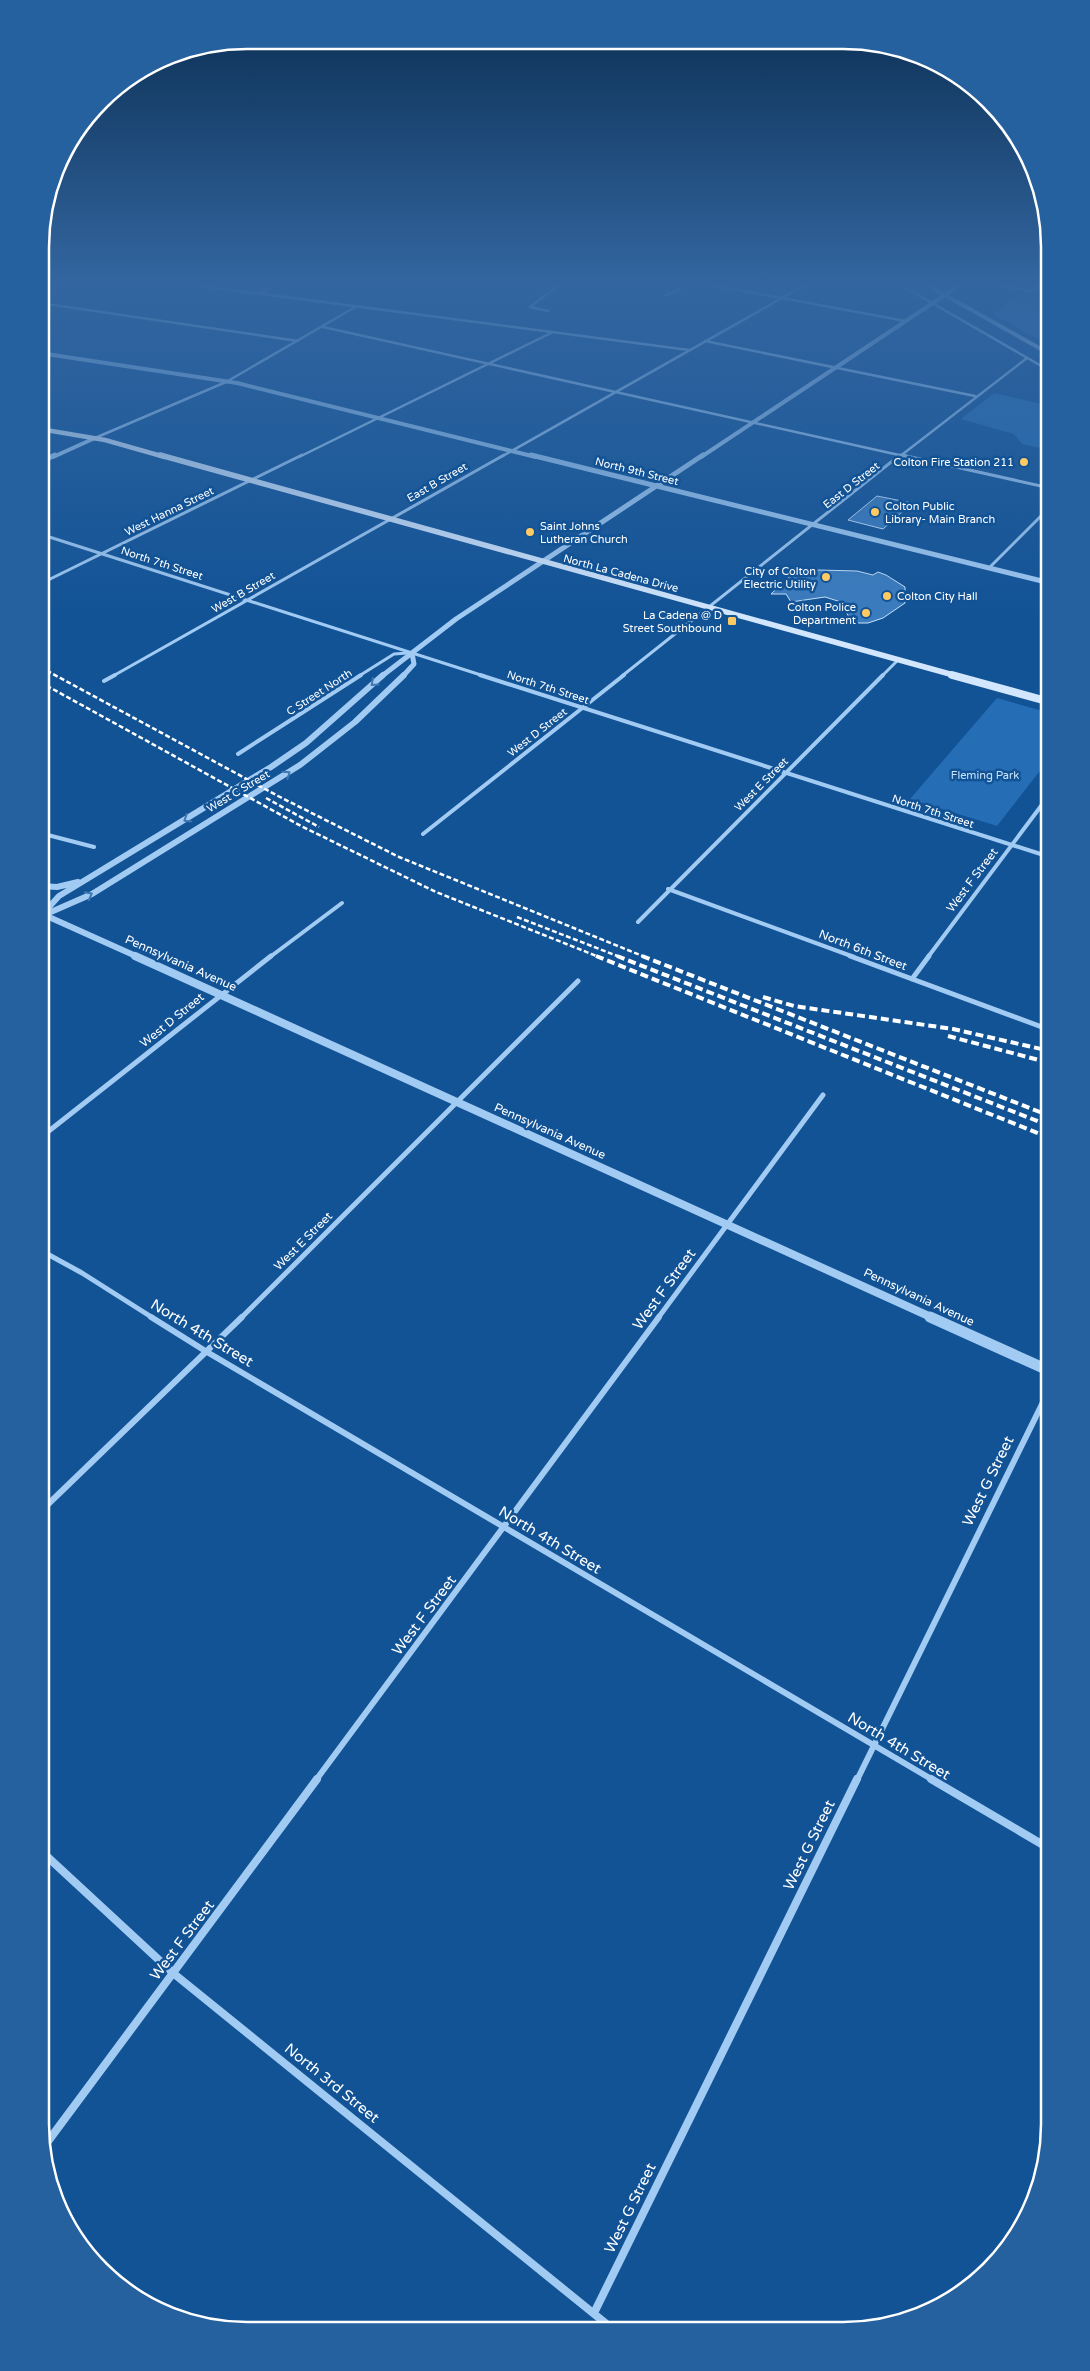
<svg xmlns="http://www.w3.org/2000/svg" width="1090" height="2371" viewBox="0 0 1090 2371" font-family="'Varela Round',sans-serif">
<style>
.green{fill:#256db5}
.building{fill:#3b7cbe;stroke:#cae4fd}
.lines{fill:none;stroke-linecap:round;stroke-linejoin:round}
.minor-far5{stroke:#a2cbf3;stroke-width:2.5}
.minor-far4{stroke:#a2cbf3;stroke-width:3}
.minor-far3{stroke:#a2cbf3;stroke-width:4}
.minor-far2{stroke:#a2cbf3;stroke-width:5}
.minor-far1{stroke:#a2cbf3;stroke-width:6}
.minor{stroke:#a2cbf3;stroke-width:8}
.tertiary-far4{stroke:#a2cbf3;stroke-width:4}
.tertiary-far3{stroke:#a2cbf3;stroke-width:5}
.tertiary-far2{stroke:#a2cbf3;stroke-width:6}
.tertiary-far1{stroke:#a2cbf3;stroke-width:8}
.tertiary{stroke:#a2cbf3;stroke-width:11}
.secondary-far2{stroke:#d2e6fd;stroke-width:4.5}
.secondary-far1{stroke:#d2e6fd;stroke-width:5.5}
.secondary{stroke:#d2e6fd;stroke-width:8}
.rail-far1{stroke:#fff;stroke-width:2.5;stroke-dasharray:5 2.5;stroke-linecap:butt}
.rail{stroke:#fff;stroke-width:4;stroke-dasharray:8 4;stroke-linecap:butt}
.oneway{stroke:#3d77b2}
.poi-dot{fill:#ffca64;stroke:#125396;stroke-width:2}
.labels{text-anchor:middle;stroke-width:5;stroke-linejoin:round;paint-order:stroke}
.far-poi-label{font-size:11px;fill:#fff;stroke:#125396;text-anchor:end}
.far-street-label{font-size:11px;fill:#fff;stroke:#125396}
.far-park-label{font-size:11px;fill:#cae4fd;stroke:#125396}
.street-label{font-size:12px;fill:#fff;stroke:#125396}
.near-street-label{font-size:15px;fill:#fff;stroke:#125396}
.rim{fill:none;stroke:#fff;stroke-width:2.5}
</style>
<rect width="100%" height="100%" fill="#125396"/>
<path class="green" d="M1033,285h17v61l-57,-32z
M994,393l56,13v44l-28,-6 -8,-10 -53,-15z
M997,698l53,15v45l-53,68 -87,-27z"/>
<path class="building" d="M877,496l35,7 -29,26 -35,-9z
M819,570l38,1 16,4 5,-3 8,3 19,12v16l-22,15 -15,5h-16l-11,-21 -16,-5 -34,5 -5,-8h-15l21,-20z"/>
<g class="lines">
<path class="minor-far5" d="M194,285l495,65
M712,285l193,36
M901,285l149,86
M995,285l36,6 8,-6
M259,293l17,-8
M666,295l9,-3 9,-7
M40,303l258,38
M548,311l-18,-4 29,-22
M323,327l585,130
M705,341l270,55
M95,438l131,-56 131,-76
M299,457l254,-125
M501,457l304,-172
M899,457l128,-99"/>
<path class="minor-far4" d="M902,455l148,33
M40,534l444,142
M989,568l61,-61
M40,584l262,-129
M113,676l391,-221
M359,676l35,-22 14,-1
M622,676l278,-221
M882,676l16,-16"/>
<path class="minor-far3" d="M480,675l570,182
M104,681l11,-6
M238,754l123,-79
M40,833l54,14
M423,834l201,-159
M668,889l186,68
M638,922l245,-247
M270,957l72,-54
M928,957l122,-163"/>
<path class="minor-far2" d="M850,956l200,74
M912,979l17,-23
M40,1138l231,-182
M40,1250l42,23 71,45
M241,1318l337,-337
M658,1318l165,-223"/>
<path class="minor-far1" d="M151,1317l56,35 726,428
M40,1512l202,-195
M316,1780l343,-463
M857,1780l193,-392"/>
<path class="minor" d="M931,1779l119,70
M40,1850l133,123 441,357
M43,2148l274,-369
M594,2313l263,-534"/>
<path class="tertiary-far4" d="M927,285l123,69
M40,353l197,30 299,74
M53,457l42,-19
M701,457l259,-172"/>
<path class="tertiary-far3" d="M531,455l519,128
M40,462l15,-7
M382,676l74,-57 247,-164
M403,676l11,-12 -2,-11"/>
<path class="tertiary-far2" d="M40,886l17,1 21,-5
M40,913l98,44
M44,915l48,-21 208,-129 55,-43 49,-47
M40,917l19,-21 212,-129 35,-24 77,-68"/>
<path class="tertiary-far1" d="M135,956l798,362"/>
<path class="tertiary" d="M930,1317l120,54"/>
<path class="secondary-far2" d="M40,429l65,11 60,17"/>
<path class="secondary-far1" d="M160,455l797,221"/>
<path class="secondary" d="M952,675l98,27"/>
<path class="rail-far1" d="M40,667l238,129 121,61 246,100
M40,682l261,144 135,66 163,65
M266,798l53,29
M517,917l103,40"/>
<path class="rail" d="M596,956l454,182
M617,956l433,170
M642,956l408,160
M763,997l31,9 159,23 97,22
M948,1036l102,27"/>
</g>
<defs><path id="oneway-chevron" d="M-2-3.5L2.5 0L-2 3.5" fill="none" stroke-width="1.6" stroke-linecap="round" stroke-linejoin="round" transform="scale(1.25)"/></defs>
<g class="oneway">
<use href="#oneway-chevron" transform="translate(374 683) rotate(138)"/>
<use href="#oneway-chevron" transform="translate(287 774) rotate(-35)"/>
<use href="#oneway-chevron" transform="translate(187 819) rotate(148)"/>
<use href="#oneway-chevron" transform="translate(89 895) rotate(-28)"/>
</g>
<linearGradient id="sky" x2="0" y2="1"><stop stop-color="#0a2e52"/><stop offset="0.46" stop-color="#3366a0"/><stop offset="1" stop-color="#3366a0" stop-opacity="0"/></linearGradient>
<rect width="1090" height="616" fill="url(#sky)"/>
<g class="poi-dot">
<circle cx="1024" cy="462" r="5"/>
<circle cx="875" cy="512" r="5"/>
<circle cx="530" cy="532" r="5"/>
<circle cx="826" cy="577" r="5"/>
<circle cx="887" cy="596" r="5"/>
<circle cx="866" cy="613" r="5"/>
<rect x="727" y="616" width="10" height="10" rx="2.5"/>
</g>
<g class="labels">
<g class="far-poi-label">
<text x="1014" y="466">Colton Fire Station 211</text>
<text x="885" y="510" text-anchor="start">Colton Public<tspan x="885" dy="13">Library- Main Branch</tspan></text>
<text x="540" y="530" text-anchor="start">Saint Johns<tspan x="540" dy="13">Lutheran Church</tspan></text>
<text x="816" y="575">City of Colton<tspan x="816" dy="13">Electric Utility</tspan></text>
<text x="897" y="600" text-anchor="start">Colton City Hall</text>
<text x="856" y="611">Colton Police<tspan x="856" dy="13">Department</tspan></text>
<text x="722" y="619">La Cadena @ D<tspan x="722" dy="13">Street Southbound</tspan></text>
</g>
<g class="far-street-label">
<text transform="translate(637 471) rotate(14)" y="4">North 9th Street</text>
<text transform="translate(437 482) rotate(-30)" y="4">East B Street</text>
<text transform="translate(851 485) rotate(-38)" y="4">East D Street</text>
<text transform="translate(169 511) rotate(-26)" y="4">West Hanna Street</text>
<text transform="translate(162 563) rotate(18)" y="4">North 7th Street</text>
<text transform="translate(621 573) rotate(15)" y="4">North La Cadena Drive</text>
<text transform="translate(243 592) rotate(-30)" y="4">West B Street</text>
<text transform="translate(548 687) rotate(18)" y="4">North 7th Street</text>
<text transform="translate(319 692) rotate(-33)" y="4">C Street North</text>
<text transform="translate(537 732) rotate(-38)" y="4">West D Street</text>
<text transform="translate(761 784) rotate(-45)" y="4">West E Street</text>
<text transform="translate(238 791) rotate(-31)" y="4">West C Street</text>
<text transform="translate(933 811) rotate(18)" y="4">North 7th Street</text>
</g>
<g class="far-park-label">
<text x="985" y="779">Fleming Park</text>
</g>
<g class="street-label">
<text transform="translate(972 880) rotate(-53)" y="4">West F Street</text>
<text transform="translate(863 950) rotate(21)" y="4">North 6th Street</text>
<text transform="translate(181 963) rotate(24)" y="4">Pennsylvania Avenue</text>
<text transform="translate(172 1020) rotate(-39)" y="4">West D Street</text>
<text transform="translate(550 1131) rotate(24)" y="4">Pennsylvania Avenue</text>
<text transform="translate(303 1241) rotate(-45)" y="4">West E Street</text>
<text transform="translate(919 1297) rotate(25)" y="4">Pennsylvania Avenue</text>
</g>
<g class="near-street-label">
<text transform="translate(664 1289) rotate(-54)" y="5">West F Street</text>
<text transform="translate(202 1333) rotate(31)" y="5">North 4th Street</text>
<text transform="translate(988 1481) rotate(-64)" y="5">West G Street</text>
<text transform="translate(550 1540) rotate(31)" y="5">North 4th Street</text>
<text transform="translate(424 1615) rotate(-53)" y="5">West F Street</text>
<text transform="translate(899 1746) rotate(31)" y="5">North 4th Street</text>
<text transform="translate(809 1845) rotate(-64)" y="5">West G Street</text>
<text transform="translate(182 1940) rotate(-53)" y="5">West F Street</text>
<text transform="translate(332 2083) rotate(39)" y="5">North 3rd Street</text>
<text transform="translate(630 2208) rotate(-64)" y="5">West G Street</text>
</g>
</g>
<path d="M0 0H1090V2371H0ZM247 49H843A198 198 0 0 1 1041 247V2124A198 198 0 0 1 843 2322H247A198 198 0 0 1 49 2124V247A198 198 0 0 1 247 49Z" fill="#25619e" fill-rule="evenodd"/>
<path class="rim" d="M247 49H843A198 198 0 0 1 1041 247V2124A198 198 0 0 1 843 2322H247A198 198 0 0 1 49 2124V247A198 198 0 0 1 247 49Z"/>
</svg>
